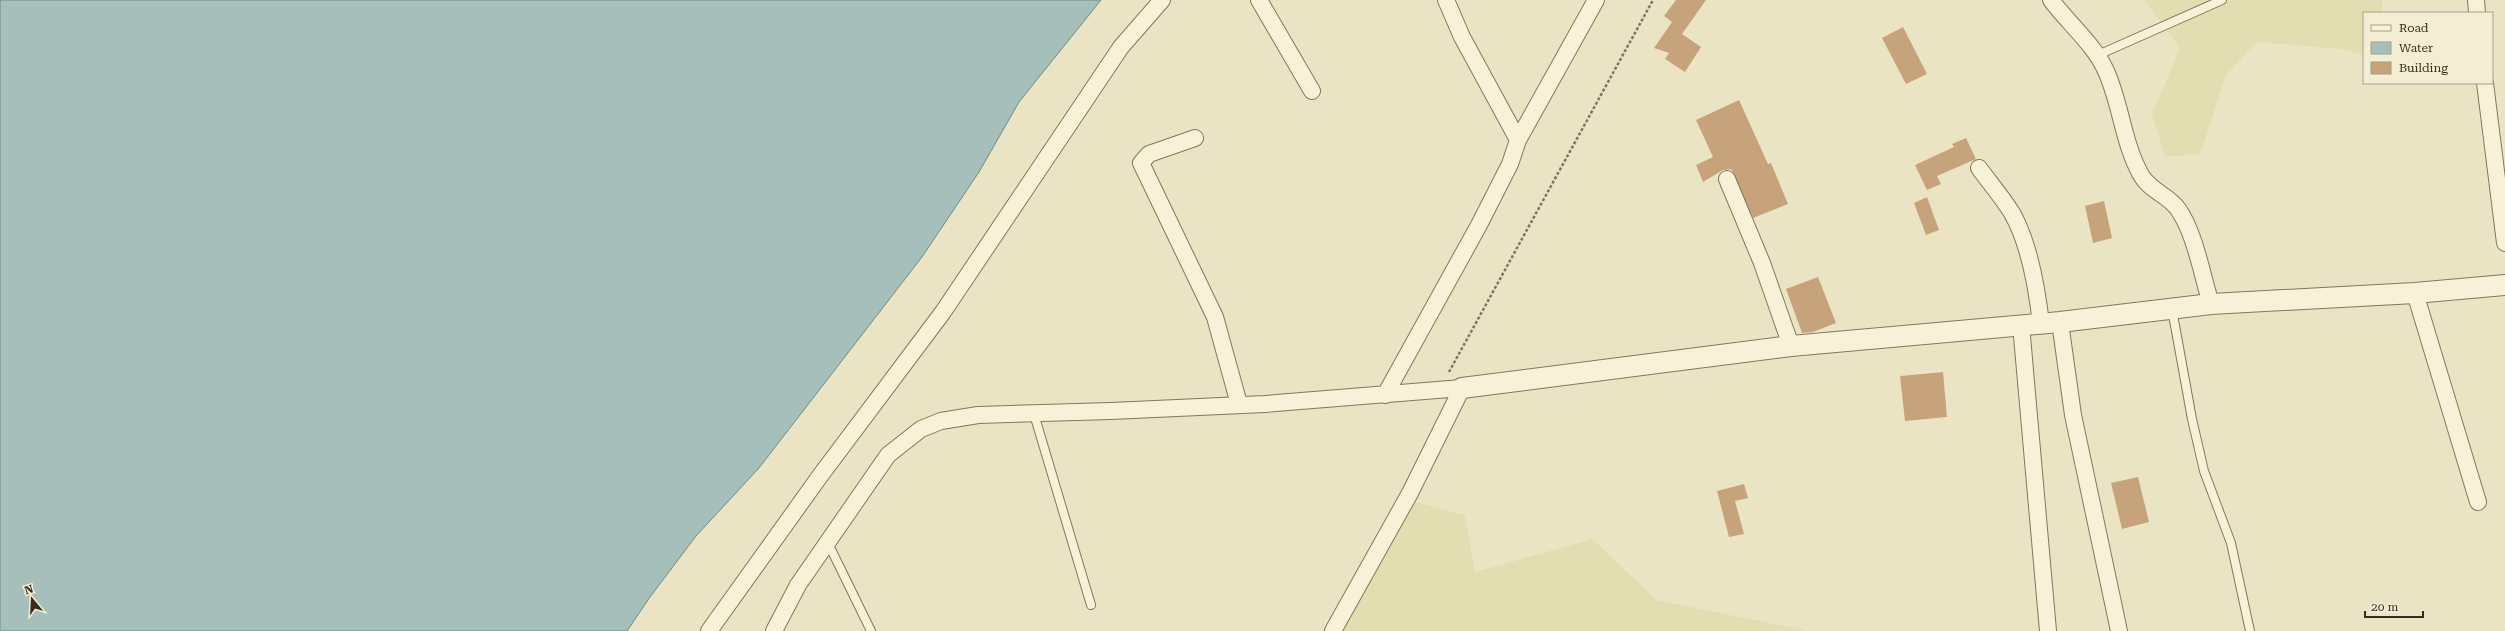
<svg xmlns="http://www.w3.org/2000/svg" width="2505" height="631" viewBox="0 0 2505 631" font-family="'Roboto Serif',serif">
<style>
.farmland{fill:#e1deb2}
.water{fill:#a6bfba;stroke:#6d8c88}
.building{fill:#c7a37c}
.lines{fill:none;stroke-linecap:round;stroke-linejoin:round}
.service-casing{stroke:#85765b;stroke-width:10}
.minor-casing{stroke:#85765b;stroke-width:18}
.tertiary-casing{stroke:#85765b;stroke-width:22}
.path{stroke:#85765b;stroke-width:2.5;stroke-dasharray:3 2;stroke-linecap:butt}
.service{stroke:#f7f1d7;stroke-width:8}
.minor{stroke:#f7f1d7;stroke-width:16}
.tertiary{stroke:#f7f1d7;stroke-width:20}
</style>
<rect width="100%" height="100%" fill="#ebe4c4"/>
<path class="farmland" d="M2144,0h238l1,13h-19v42l-25,-6 -82,-7 -31,33 -26,79 -35,3 -13,-43 28,-66z
M1408,500l57,15 10,57 118,-33 63,61 152,31h-467z"/>
<path class="water" d="M0,0h1101l-82,102 -40,70 -57,85 -163,211 -63,68 -46,61 -23,34h-627z"/>
<path class="building" d="M1676,0h30l-24,34 19,13 -16,25 -20,-13 4,-6 -15,-5 18,-26 -8,-6z
M1903,27l24,47 -21,10 -24,-46z
M1739,100l29,64 3,-1 17,41 -35,14 -22,-49 -8,1 -20,12 -7,-17 17,-8 -17,-37z
M1966,138l10,21 -39,17 4,8 -14,6 -12,-25 39,-18 -2,-3z
M1927,197l12,33 -13,5 -12,-32z
M2104,201l8,37 -19,5 -8,-37z
M1818,277l18,46 -23,9 -11,1 -16,-44z
M1943,372l4,45 -42,4 -5,-45z
M2138,477l11,45 -27,7 -11,-46z
M1744,484l4,14 -13,3 9,33 -15,3 -12,-46z"/>
<g class="lines">
<g class="service-casing">
<path id="service" d="M2098,55l124,-55
M2172,309l20,110 12,52 27,72 19,88
M1034,414l57,191
M828,543l43,88"/>
</g>
<g class="minor-casing">
<path id="minor" d="M1259,0l53,91
M2051,0c18,24 43,44 55,71 15,33 17,72 35,104 9,16 27,20 37,34 17,24 24,66 33,95
M2476,0l1,13
M2485,83l20,160
M1195,138l-46,16 -8,9 74,154 24,87
M1518,140l78,-140
M1979,168c11,15 23,29 33,45 18,32 25,75 29,111
M1727,179l35,84 29,83
M2415,293l63,209
M2060,322l13,93 46,216
M2021,325l27,306
M1385,395l94,-170 31,-61 8,-24 -56,-103 -16,-37
M709,631l111,-155 123,-164 178,-265 41,-47
M774,631l24,-46 90,-130 33,-26 20,-8 37,-6 133,-4 154,-7 197,-16
M1333,631l77,-138 52,-105"/>
</g>
<g class="tertiary-casing">
<path id="tertiary" d="M1462,388l329,-42 269,-24 151,-18 204,-11 90,-8"/>
</g>
<path class="path" d="M1449,372l204,-372"/>
<use href="#service" class="service"/>
<use href="#minor" class="minor"/>
<use href="#tertiary" class="tertiary"/>
</g>
<rect x="2363" y="12" width="130" height="72" fill="#f3edd3" stroke="#a7a08b"/>
<rect x="2371" y="25" width="20" height="6" fill="#f7f1d7" stroke="#a7a08b"/>
<text x="2399" y="32" font-size="12" fill="#362c1f">Road</text>
<rect x="2371" y="42" width="20" height="12" fill="#a6bfba" stroke="#a7a08b"/>
<text x="2399" y="52" font-size="12" fill="#362c1f">Water</text>
<rect x="2371" y="62" width="20" height="12" fill="#c7a37c" stroke="#a7a08b"/>
<text x="2399" y="72" font-size="12" fill="#362c1f">Building</text>
<g transform="translate(32 599) rotate(342)" stroke="#f3edd3" stroke-width="3" paint-order="stroke">
<path d="M0-3L7 15L0 10L-7 15Z" fill="#362c1f"/>
<text y="-6" font-size="11" font-weight="bold" text-anchor="middle" fill="#362c1f">N</text>
</g>
<path d="M2365 611v6h58v-6" fill="none" stroke="#362c1f" stroke-width="2"/>
<text x="2371" y="611" font-size="12" fill="#362c1f" stroke="#f3edd3" stroke-width="3" paint-order="stroke">20 m</text>
</svg>
